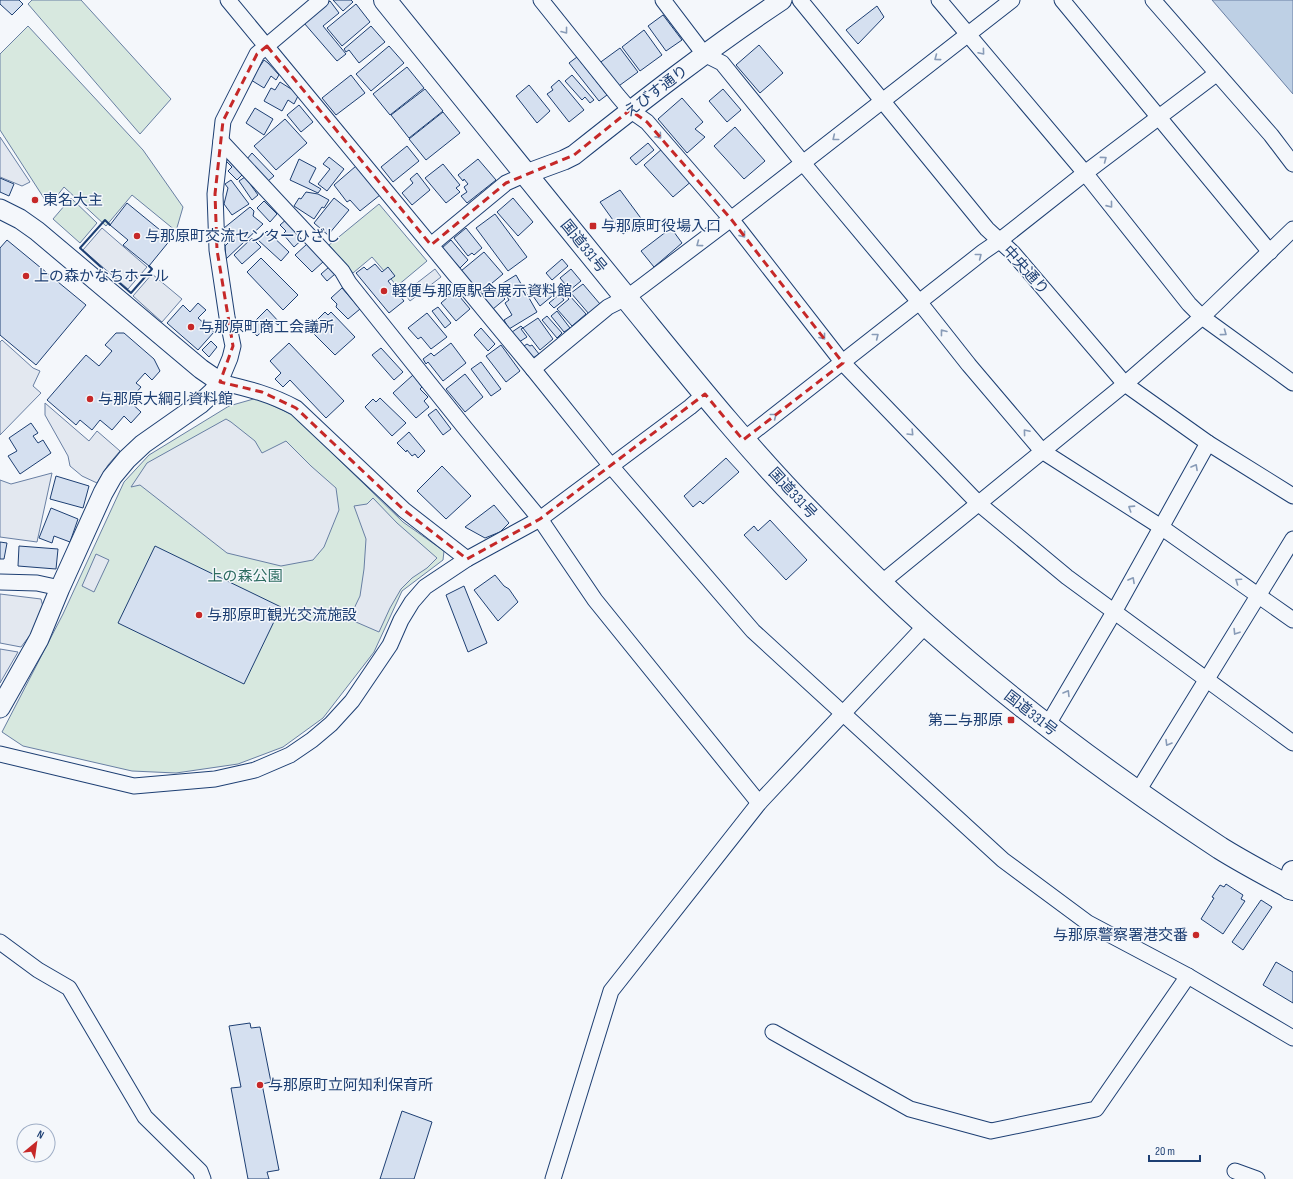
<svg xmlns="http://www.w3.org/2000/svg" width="1293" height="1179" font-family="'Sofia Sans Condensed','Noto Sans JP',sans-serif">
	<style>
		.green { fill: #d7e8df; stroke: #687fa3 }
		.parking { fill: #e3e8f0; stroke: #687fa3 }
		.water { fill: #bed0e5; stroke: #687fa3 }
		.building { fill: #d5e0f0; stroke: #1d3f73 }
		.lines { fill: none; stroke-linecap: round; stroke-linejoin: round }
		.minor-casing { stroke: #1d3f73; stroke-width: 17 }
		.tertiary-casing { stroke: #1d3f73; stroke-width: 21 }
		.primary-casing { stroke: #1d3f73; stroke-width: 24 }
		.trunk-casing { stroke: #1d3f73; stroke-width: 24 }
		.minor { stroke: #f4f7fb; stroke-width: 15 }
		.tertiary { stroke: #f4f7fb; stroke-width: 19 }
		.primary { stroke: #f4f7fb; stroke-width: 22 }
		.trunk { stroke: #f4f7fb; stroke-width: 22 }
		.wall { stroke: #1d3f73; stroke-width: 2 }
		.oneway { stroke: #889bb7 }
		.marked { fill: none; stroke: #c62828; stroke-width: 3; stroke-dasharray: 8 5; stroke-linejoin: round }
		.poi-dot { fill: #c62828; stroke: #f4f7fb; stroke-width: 1.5 }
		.labels { text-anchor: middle; stroke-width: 3; stroke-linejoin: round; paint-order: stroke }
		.street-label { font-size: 15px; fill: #1d3f73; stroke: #f4f7fb }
		.poi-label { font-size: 15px; fill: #1d3f73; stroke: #f4f7fb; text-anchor: start }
		.park-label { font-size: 15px; fill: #2c6c60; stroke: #f4f7fb }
	</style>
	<rect width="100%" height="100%" fill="#f4f7fb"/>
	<g class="green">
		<polygon points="32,0 81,0 171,99 140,134 28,4"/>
		<polygon points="28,26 143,150 183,207 176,231 132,195 106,226 64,187 49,206 0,130 0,54"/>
		<polygon points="71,198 97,223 80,243 53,219"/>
		<polygon points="379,204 427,261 397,286 372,257 353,273 329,245"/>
		<polygon points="257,398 293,415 403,522 444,551 443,560 402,591 374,652 323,718 283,747 238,764 176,773 132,771 23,746 2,732 63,614 124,482 149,455 229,406"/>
	</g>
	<g class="parking">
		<polygon points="0,137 30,182 22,186 0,177"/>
		<polygon points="102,228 147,267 128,289 83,250"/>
		<polygon points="435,269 441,277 410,301 404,293"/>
		<polygon points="152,274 182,299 162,322 133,296"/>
		<polygon points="2,340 33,368 40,371 33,386 41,393 0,435 0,342"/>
		<polygon points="45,403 89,441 97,431 120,451 108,465 97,483 82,476 70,466 68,456 45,415"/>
		<polygon points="226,419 231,422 255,441 262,453 286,441 311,466 336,488 339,510 324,547 313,560 281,566 227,553 140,485 131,487 147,463"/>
		<polygon points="52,473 37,542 0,537 0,480 11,484"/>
		<polygon points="373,498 397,523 437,558 427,568 412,578 401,589 390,608 379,632 349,619 360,596 364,569 366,539 354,506 367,504"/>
		<polygon points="96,554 109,560 94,592 82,586"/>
		<polygon points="0,594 41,599 43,607 37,626 21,647 0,643"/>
		<polygon points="0,649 18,652 0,683"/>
	</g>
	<polygon class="water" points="1212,0 1293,0 1293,94"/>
	<g class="building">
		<polygon points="0,0 19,0 23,4 12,15 0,4"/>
		<polygon points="333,0 351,0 353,2 343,11"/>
		<polygon points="330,1 339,13 323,26 346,54 337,61 304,23"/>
		<polygon points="356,4 370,22 342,46 327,28"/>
		<polygon points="877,6 884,17 858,44 846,30"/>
		<polygon points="663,15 682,40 666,51 648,26"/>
		<polygon points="371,26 385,42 359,63 349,50 346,52 344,49"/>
		<polygon points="644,30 662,55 640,71 622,47"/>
		<polygon points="759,45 783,73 760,93 736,65"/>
		<polygon points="389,46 404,63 371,91 356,74"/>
		<polygon points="620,48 638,72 616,88 598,64"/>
		<polygon points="577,57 607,95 599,101 569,63"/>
		<polygon points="264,60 268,63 279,75 276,80 271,76 264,88 251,80"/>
		<polygon points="407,67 424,88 390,115 373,94"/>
		<polygon points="351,75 365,93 336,115 322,98"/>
		<polygon points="572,75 594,100 590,103 585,97 582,100 565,81"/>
		<polygon points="559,80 584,110 569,122 547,94 553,90 551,87"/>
		<polygon points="280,82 299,94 294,104 288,100 282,111 264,101 271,88 275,90"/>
		<polygon points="529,85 550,111 537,123 516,96"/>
		<polygon points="425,89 443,111 409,138 391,115"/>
		<polygon points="723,89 741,110 727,122 709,101"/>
		<polygon points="682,98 703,122 695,129 705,137 687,153 658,119"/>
		<polygon points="299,105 313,122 301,132 287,115"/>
		<polygon points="255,108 273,119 264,135 246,123"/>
		<polygon points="443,112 460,133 426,160 409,139"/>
		<polygon points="285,119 307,143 276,170 254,146"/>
		<polygon points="735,127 765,161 744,179 714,146"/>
		<polygon points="648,143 654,150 636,165 630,158"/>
		<polygon points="407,146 419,161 393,182 381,167"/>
		<polygon points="663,148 693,180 673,197 644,165"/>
		<polygon points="252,153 274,176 268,181 247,159"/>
		<polygon points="329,157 344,169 327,191 318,184 330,169 323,164"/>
		<polygon points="230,158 244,173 237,180 228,171 232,167 226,161"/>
		<polygon points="299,159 316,168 309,182 321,189 318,193 290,180"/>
		<polygon points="478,159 496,180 467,203 461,196 467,192 464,187 468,184 464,179 463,181 458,175"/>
		<polygon points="443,164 460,185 456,188 460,192 446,203 425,178"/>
		<polygon points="356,166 380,195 360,211 350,200 347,202 334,185"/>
		<polygon points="417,173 430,190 412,205 402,193 413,183 410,179"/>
		<polygon points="245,177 258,195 252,200 239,181"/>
		<polygon points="0,178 14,184 9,196 0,192"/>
		<polygon points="231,180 249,204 232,215 224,204 228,188 225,184"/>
		<polygon points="620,190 643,221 623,234 600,202"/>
		<polygon points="306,192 318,194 329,200 324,208 322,207 314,219 294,206 299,198 301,199"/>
		<polygon points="334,198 349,210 328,235 314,223"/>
		<polygon points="513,198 533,222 518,236 497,212"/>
		<polygon points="264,201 277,214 270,222 257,208"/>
		<polygon points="127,203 171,239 149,266 123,245 128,240 110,225"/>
		<polygon points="250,207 254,211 253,216 263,224 226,259 225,246 231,240 230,238 226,239 224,237 224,228"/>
		<polygon points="495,214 527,257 508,271 476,228"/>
		<polygon points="288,218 305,237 294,247 283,234 286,231 280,225"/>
		<polygon points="466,228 482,248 474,255 472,253 468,256 454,238"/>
		<polygon points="671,228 682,243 654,267 641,251"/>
		<polygon points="267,231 289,252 281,261 258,240"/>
		<polygon points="252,238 261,247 242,264 234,255"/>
		<polygon points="7,240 86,305 36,365 0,335 0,248"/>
		<polygon points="451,240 468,260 460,268 442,248"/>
		<polygon points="307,244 324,261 312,272 295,255"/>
		<polygon points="484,252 503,274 480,293 461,271"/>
		<polygon points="261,258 298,295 283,310 247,272"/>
		<polygon points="562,259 568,266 552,280 546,273"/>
		<polygon points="375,264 382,272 388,267 395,276 388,281 404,301 389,313 356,273 364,267 367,270"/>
		<polygon points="329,267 335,274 327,281 321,274"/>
		<polygon points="571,269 581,281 570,290 560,278"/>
		<polygon points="516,275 537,312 509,329 504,320 512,315 505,303 509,300 500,285"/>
		<polygon points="549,283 557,292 540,306 533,296"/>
		<polygon points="583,284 600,304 589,314 571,293"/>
		<polygon points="492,286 499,295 500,294 505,299 493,309 481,295"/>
		<polygon points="342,288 360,309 348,319 336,307 337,304 331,298"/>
		<polygon points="455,291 470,309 456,321 441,303"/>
		<polygon points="560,294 564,300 554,308 549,303"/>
		<polygon points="569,295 586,314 572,326 557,309 569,299 567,297"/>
		<polygon points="198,303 206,310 198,318 214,332 198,350 167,323 183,305 190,312"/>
		<polygon points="438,307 451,323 445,328 432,311"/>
		<polygon points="267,309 280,323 278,325 273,321 257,336 249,327"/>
		<polygon points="557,311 570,328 564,332 551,316"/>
		<polygon points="325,312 328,315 331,312 355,337 335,355 312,332 317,327 314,323"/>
		<polygon points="427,313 447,337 431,349 421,337 418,339 408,328"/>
		<polygon points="547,316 562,333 557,338 542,320"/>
		<polygon points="538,318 553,339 540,350 523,328"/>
		<polygon points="521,326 523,328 521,329 527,337 519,342 512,332"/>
		<polygon points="481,328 495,344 488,351 474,335"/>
		<polygon points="116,333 124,333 154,359 160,371 152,380 145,373 136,383 141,387 129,401 141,412 131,423 124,416 112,430 100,420 92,430 80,420 76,425 47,400 86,355 99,366 112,351 105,345"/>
		<polygon points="211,341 217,347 209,357 202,350"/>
		<polygon points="289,343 344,401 326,418 290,380 283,387 275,379 281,373 270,361"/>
		<polygon points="451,343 466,363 443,381 428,362 426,364 423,359 431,353 434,356"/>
		<polygon points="527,344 530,346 532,345 539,354 533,358 524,346"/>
		<polygon points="501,345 520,371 506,382 486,356"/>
		<polygon points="381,348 403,372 394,380 372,355"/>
		<polygon points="481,362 501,389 491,396 471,369"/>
		<polygon points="465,374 483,397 465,412 446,389"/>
		<polygon points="413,375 422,387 420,389 428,397 424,401 429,407 416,418 393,393"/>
		<polygon points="380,398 406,423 392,436 365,407 373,399 376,402"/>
		<polygon points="436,409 451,429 443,435 428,415"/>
		<polygon points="31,423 38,433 33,436 38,443 43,440 51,453 20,474 8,456 17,451 9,438"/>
		<polygon points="409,432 425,451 418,458 415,454 412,456 407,450 406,452 397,443"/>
		<polygon points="726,458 739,472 703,504 700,501 693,507 684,496"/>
		<polygon points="442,466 471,496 446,519 417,491"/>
		<polygon points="56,476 89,486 83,508 50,499"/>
		<polygon points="494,505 509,523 500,532 485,538 465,527"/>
		<polygon points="51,508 78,519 70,542 54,536 52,543 39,538"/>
		<polygon points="770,520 807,560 786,580 744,535 754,526 758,531"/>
		<polygon points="0,542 7,543 4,559 0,559"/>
		<polygon points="19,546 58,549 56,569 18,566"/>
		<polygon points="155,546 281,607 244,684 118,623"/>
		<polygon points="495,575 504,586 509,589 518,602 498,621 474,590"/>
		<polygon points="464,586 487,643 468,652 446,595"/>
		<polygon points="1226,884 1243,895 1241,899 1245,901 1223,934 1201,919 1214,898 1212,897 1220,885 1224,887"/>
		<polygon points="1261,900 1272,907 1243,950 1232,942"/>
		<polygon points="1276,962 1293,972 1293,1003 1263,985"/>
		<polygon points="250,1023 251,1028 260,1027 271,1082 262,1084 279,1170 267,1172 269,1179 248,1179 231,1088 241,1087 229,1026"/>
		<polygon points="402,1111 432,1122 414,1179 380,1179"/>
	</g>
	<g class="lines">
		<g class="minor-casing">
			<g id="minor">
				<polyline points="228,0 533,369 611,466 753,631 1003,860 1088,923 1188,976 1293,1038"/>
				<path d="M 321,0 L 257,54 L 223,121 L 215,194 L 217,250 L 227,317 L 233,346 L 230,358 L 220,382 C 249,389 270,394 296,408 L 404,510 L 467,559"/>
				<polyline points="541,0 618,96 630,110 647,122 731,219 843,363 978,503 1067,577 1293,743"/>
				<polyline points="663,0 704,54 722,63 803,163 920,303 969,365 1042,451 1161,527 1293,620"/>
				<polyline points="800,0 987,229 1013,253 1125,384 1208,443 1293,496"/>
				<polyline points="939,0 1085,173 1189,304 1202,317 1293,383"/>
				<polyline points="1062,0 1270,252"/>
				<polyline points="1153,0 1271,135 1293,164"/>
				<polyline points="221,141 342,271 349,283 465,428 540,519 595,600 759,803"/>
				<polyline points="431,245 506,183 526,174"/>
				<polyline points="533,369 608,307 626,298 641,287 731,219 1012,0"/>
				<polyline points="743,440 983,252 999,241 1085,173 1216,74"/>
				<polyline points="0,582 37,583 60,588"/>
				<polyline points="881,583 1125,384 1202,317 1293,229"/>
				<polyline points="1047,726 1114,612 1208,443"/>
				<polyline points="0,754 134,786 215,779 255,770 290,755 312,740 331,724 352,701 390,645 401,620 412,602 425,587 467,559 540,519 690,407 705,394"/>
				<polyline points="1138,791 1293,539"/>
				<polyline points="0,942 38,970 69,988 145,1117 200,1171 203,1179"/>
				<polyline points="773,1032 910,1109 991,1131 1096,1109 1188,976"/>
				<polyline points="1235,1171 1257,1179"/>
				<polyline points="553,1179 611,991 759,803 926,625"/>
			</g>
		</g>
		<g class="tertiary-casing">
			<g id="tertiary">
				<path d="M 526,174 L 564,160 L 574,155 C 642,101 710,48 782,0"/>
				<polyline points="0,209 20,219 37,231 201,369 220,382 213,392 200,404 143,444 127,459 112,477 103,493 60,588 39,639 0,708"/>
			</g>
		</g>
		<g class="primary-casing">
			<polyline id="primary" points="1290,888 1293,872"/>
		</g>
		<g class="trunk-casing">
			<path id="trunk" d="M 385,0 C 469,104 552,207 636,310 C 693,380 749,450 813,515 C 850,553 888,592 928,627 C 1019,708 1118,781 1220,848 C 1244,863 1269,876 1293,889"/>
		</g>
		<use href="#minor" class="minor"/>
		<use href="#tertiary" class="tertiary"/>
		<use href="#primary" class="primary"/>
		<use href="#trunk" class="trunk"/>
		<g class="wall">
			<polyline points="102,268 80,248 105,220 110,225"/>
			<polyline points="116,280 131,293 152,269 149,266"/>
		</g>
	</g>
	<defs><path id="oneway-chevron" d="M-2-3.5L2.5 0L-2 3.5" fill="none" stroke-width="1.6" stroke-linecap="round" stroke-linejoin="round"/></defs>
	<g class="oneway">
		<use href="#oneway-chevron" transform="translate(565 31) rotate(52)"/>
		<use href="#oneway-chevron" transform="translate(982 52) rotate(50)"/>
		<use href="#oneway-chevron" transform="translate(937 58) rotate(143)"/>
		<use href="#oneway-chevron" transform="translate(659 136) rotate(49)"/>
		<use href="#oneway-chevron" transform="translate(835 138) rotate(141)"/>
		<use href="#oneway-chevron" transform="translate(1104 159) rotate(-37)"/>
		<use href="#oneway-chevron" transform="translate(1110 205) rotate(51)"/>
		<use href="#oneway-chevron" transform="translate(743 235) rotate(52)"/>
		<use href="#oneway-chevron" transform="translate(699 244) rotate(143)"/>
		<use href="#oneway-chevron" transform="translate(979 256) rotate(-38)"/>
		<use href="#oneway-chevron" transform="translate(943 332) rotate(-128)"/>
		<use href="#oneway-chevron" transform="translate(1224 333) rotate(36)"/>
		<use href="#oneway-chevron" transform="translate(876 336) rotate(-38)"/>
		<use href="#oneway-chevron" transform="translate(823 337) rotate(52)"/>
		<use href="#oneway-chevron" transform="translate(774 416) rotate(-38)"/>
		<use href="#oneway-chevron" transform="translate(1026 432) rotate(-130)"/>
		<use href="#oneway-chevron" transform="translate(911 433) rotate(46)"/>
		<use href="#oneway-chevron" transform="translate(1195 467) rotate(-61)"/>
		<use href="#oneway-chevron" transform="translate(1131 508) rotate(-147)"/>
		<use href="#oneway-chevron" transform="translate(1132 580) rotate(-61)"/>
		<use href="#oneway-chevron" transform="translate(1238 581) rotate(-145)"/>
		<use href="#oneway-chevron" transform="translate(1236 632) rotate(122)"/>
		<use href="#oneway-chevron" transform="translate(1067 693) rotate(-59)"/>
		<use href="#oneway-chevron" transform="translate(1168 743) rotate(121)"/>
	</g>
	<path class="marked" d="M 267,46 L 431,245 L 506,183 L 574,155 L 630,110 L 647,122 L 731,219 L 843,363 L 743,440 L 705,394 L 540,519 L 467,559 L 404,510 L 296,408 L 262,392 L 220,382 L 233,346 L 217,250 L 215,194 L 223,121 L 257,54 Z"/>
	<g class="poi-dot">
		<circle cx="35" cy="200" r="4"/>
		<rect x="589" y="222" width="8" height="8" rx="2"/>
		<circle cx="137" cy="236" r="4"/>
		<circle cx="26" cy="276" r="4"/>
		<circle cx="384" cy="291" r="4"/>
		<circle cx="191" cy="327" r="4"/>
		<circle cx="90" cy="399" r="4"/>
		<circle cx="199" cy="615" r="4"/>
		<rect x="1007" y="716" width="8" height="8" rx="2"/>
		<circle cx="1196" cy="935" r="4"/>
		<circle cx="260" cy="1085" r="4"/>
	</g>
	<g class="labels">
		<g class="street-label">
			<text transform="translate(656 91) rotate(-37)" y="5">えびす通り</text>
			<text transform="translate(584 246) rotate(51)" y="5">国道331号</text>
			<text transform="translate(1026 270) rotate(48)" y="5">中央通り</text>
			<text transform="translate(793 493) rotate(47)" y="5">国道331号</text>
			<text transform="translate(1031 713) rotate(38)" y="5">国道331号</text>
		</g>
		<g class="poi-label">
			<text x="43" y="205">東名大主</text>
			<text x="601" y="231">与那原町役場入口</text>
			<text x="145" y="241">与那原町交流センターひざし</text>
			<text x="34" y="281">上の森かなちホール</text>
			<text x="392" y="296">軽便与那原駅舎展示資料館</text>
			<text x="199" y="332">与那原町商工会議所</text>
			<text x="98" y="404">与那原大綱引資料館</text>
			<text x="207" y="620">与那原町観光交流施設</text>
			<text x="1003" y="725" text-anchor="end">第二与那原</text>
			<text x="1188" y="940" text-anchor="end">与那原警察署港交番</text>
			<text x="268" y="1090">与那原町立阿知利保育所</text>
		</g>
		<g class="park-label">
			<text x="245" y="581">上の森公園</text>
		</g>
	</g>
	<g transform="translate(36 1143) rotate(29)"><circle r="19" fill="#f4f7fb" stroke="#9eadc5"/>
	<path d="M0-3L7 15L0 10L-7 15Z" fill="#c62828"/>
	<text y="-6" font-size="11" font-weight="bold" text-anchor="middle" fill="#1d3f73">N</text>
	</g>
	<path d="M1149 1155v6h51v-6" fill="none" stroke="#1d3f73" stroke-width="2"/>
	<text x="1155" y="1155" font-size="12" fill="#1d3f73" stroke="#f4f7fb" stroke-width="3" paint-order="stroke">20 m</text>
</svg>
